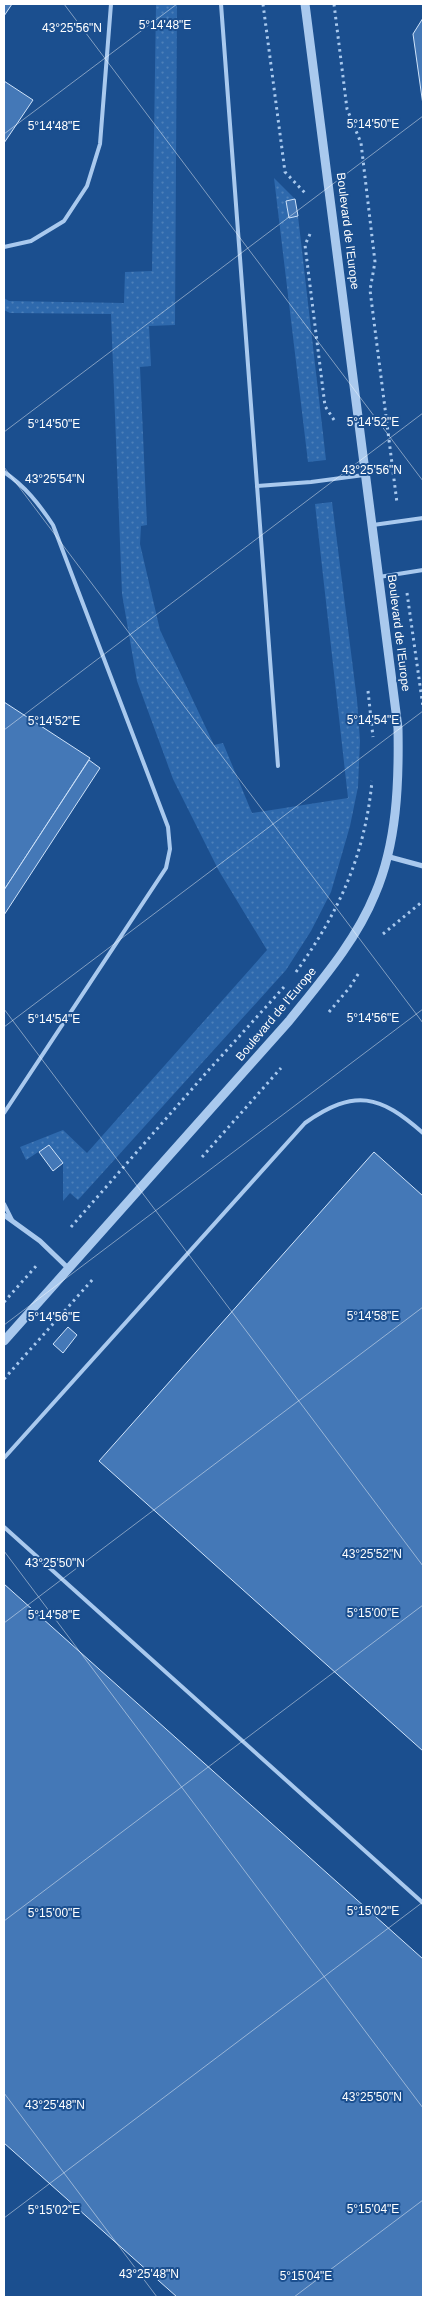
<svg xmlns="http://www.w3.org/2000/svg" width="427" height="2301" font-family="Arial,sans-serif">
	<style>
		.grass { fill: url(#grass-dots) }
		.building { fill: #4478b7; stroke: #cfe3fa }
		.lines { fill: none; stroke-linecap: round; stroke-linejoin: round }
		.path { stroke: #a9c9ee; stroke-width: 3; stroke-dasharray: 2.5 4; stroke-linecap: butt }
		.service { stroke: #a9c9ee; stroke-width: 4 }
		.minor { stroke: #a9c9ee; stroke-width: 5 }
		.tertiary { stroke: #a9c9ee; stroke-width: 9 }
		.ticks { fill: none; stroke: #fff; stroke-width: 1; stroke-opacity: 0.45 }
		.labels { text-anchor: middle; stroke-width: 4; stroke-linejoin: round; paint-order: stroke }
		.street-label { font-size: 12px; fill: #fff; stroke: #1b4f8f }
		.ticks-label { font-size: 12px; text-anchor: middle; fill: #fff; stroke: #1b4f8f; stroke-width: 4; stroke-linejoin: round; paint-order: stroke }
	</style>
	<defs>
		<pattern id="grass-dots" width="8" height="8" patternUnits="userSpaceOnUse" patternTransform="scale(1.25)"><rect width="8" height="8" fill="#2e69ad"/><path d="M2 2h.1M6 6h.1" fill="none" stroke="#4d80b9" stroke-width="1.8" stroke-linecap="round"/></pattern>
	</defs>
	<rect width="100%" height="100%" fill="#1b4f8f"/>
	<g class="grass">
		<polygon points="156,4 177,4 175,325 149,326 151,366 140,367 147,525 141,526 140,544 160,630 214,745 223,743 252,813 348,798 315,504 332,502 357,700 360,741 358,787 350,826 331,892 311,931 286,970 78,1200 70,1193 63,1201 63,1163 49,1145 26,1160 20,1147 63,1130 87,1153 267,950 219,871 173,779 137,681 122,594 111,314 10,313 4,310 4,298 9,301 124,303 125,272 152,271"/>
		<polygon points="274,178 295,199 286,201 289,217 298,216 326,460 308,462"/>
	</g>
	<g class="building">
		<polygon points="4,4 12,4 4,16"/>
		<polygon points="423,18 423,105 413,34"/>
		<polygon points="4,81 33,100 4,143"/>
		<polygon points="295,199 298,216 289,218 286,201"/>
		<polygon points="4,702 90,758 4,890"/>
		<polygon points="89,760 100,768 4,915 4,890"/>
		<polygon points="49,1145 63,1163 53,1171 39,1152"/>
		<polygon points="374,1152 423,1196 423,1751 99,1461"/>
		<polygon points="68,1327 77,1335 63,1353 53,1344"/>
		<polygon points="4,1584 423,1959 423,2297 177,2297 4,2143"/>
	</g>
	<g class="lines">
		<g class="path">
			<polyline points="263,4 285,172 305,193"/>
			<polyline points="334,4 347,109 361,143 375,262 370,290 397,503"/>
			<polyline points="310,234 305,245 325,406 334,420"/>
			<polyline points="407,593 423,707"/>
			<polyline points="368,691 373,737"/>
			<polyline points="383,934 423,901"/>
			<path d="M 296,972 C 339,912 365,855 372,781"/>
			<polyline points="329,1012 350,987 360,971"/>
			<polyline points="202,1157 281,1068"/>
			<polyline points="71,1227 206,1073 284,987"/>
			<polyline points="4,1302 37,1265"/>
			<polyline points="4,1379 93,1279"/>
		</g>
		<g class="service">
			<polyline points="221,4 278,766"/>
			<polyline points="4,247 31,241 64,221 87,186 100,144 111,4"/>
			<path d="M 4,472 C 25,486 39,504 53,525 L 168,827 L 170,849 L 166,868 L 4,1113"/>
			<polyline points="257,486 311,482 364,475"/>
			<polyline points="373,525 423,518"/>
			<polyline points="379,577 423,570"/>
			<polyline points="4,1204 12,1220"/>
			<path d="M 4,1458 L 305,1123 C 355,1088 380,1095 423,1133"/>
			<polyline points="4,1527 423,1903"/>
		</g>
		<g class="minor">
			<polyline points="386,856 423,866"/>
			<polyline points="4,1215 40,1241 68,1268"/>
		</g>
		<path class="tertiary" d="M 4,1341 L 289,1021 C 321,981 356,941 375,894 C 397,843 399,783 398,728 L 305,4"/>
	</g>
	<path class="ticks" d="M 64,4 L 423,481M 4,134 L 177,4M 4,432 L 423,116M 4,467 L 423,1023M 4,730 L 423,413M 4,1009 L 423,1566M 4,1027 L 423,711M 4,1325 L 423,1009M 4,1551 L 423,2108M 4,1623 L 423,1307M 4,1921 L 423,1605M 4,2093 L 157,2297M 4,2218 L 423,1902M 294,2297 L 423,2200"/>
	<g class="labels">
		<g class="street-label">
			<text transform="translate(348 231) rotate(83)" y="4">Boulevard de l'Europe</text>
			<text transform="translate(399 633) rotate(83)" y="4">Boulevard de l'Europe</text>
			<text transform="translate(276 1014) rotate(-50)" y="4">Boulevard de l'Europe</text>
		</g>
	</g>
	<g class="ticks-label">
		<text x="165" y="29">5°14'48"E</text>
		<text x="72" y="32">43°25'56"N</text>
		<text x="373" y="128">5°14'50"E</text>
		<text x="54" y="130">5°14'48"E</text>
		<text x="373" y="426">5°14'52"E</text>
		<text x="54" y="428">5°14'50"E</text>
		<text x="372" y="474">43°25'56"N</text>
		<text x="55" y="483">43°25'54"N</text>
		<text x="373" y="724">5°14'54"E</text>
		<text x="54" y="725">5°14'52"E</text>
		<text x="373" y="1022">5°14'56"E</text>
		<text x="54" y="1023">5°14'54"E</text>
		<text x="373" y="1320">5°14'58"E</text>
		<text x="54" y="1321">5°14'56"E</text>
		<text x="372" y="1558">43°25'52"N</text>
		<text x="55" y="1567">43°25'50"N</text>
		<text x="373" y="1617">5°15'00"E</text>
		<text x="54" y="1619">5°14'58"E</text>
		<text x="373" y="1915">5°15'02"E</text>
		<text x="54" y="1917">5°15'00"E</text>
		<text x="372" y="2101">43°25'50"N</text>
		<text x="55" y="2109">43°25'48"N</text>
		<text x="373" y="2213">5°15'04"E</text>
		<text x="54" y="2214">5°15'02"E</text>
		<text x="149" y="2278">43°25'48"N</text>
		<text x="306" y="2280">5°15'04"E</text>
	</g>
	<rect width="427" height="2301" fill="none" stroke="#ffffff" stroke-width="10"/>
</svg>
